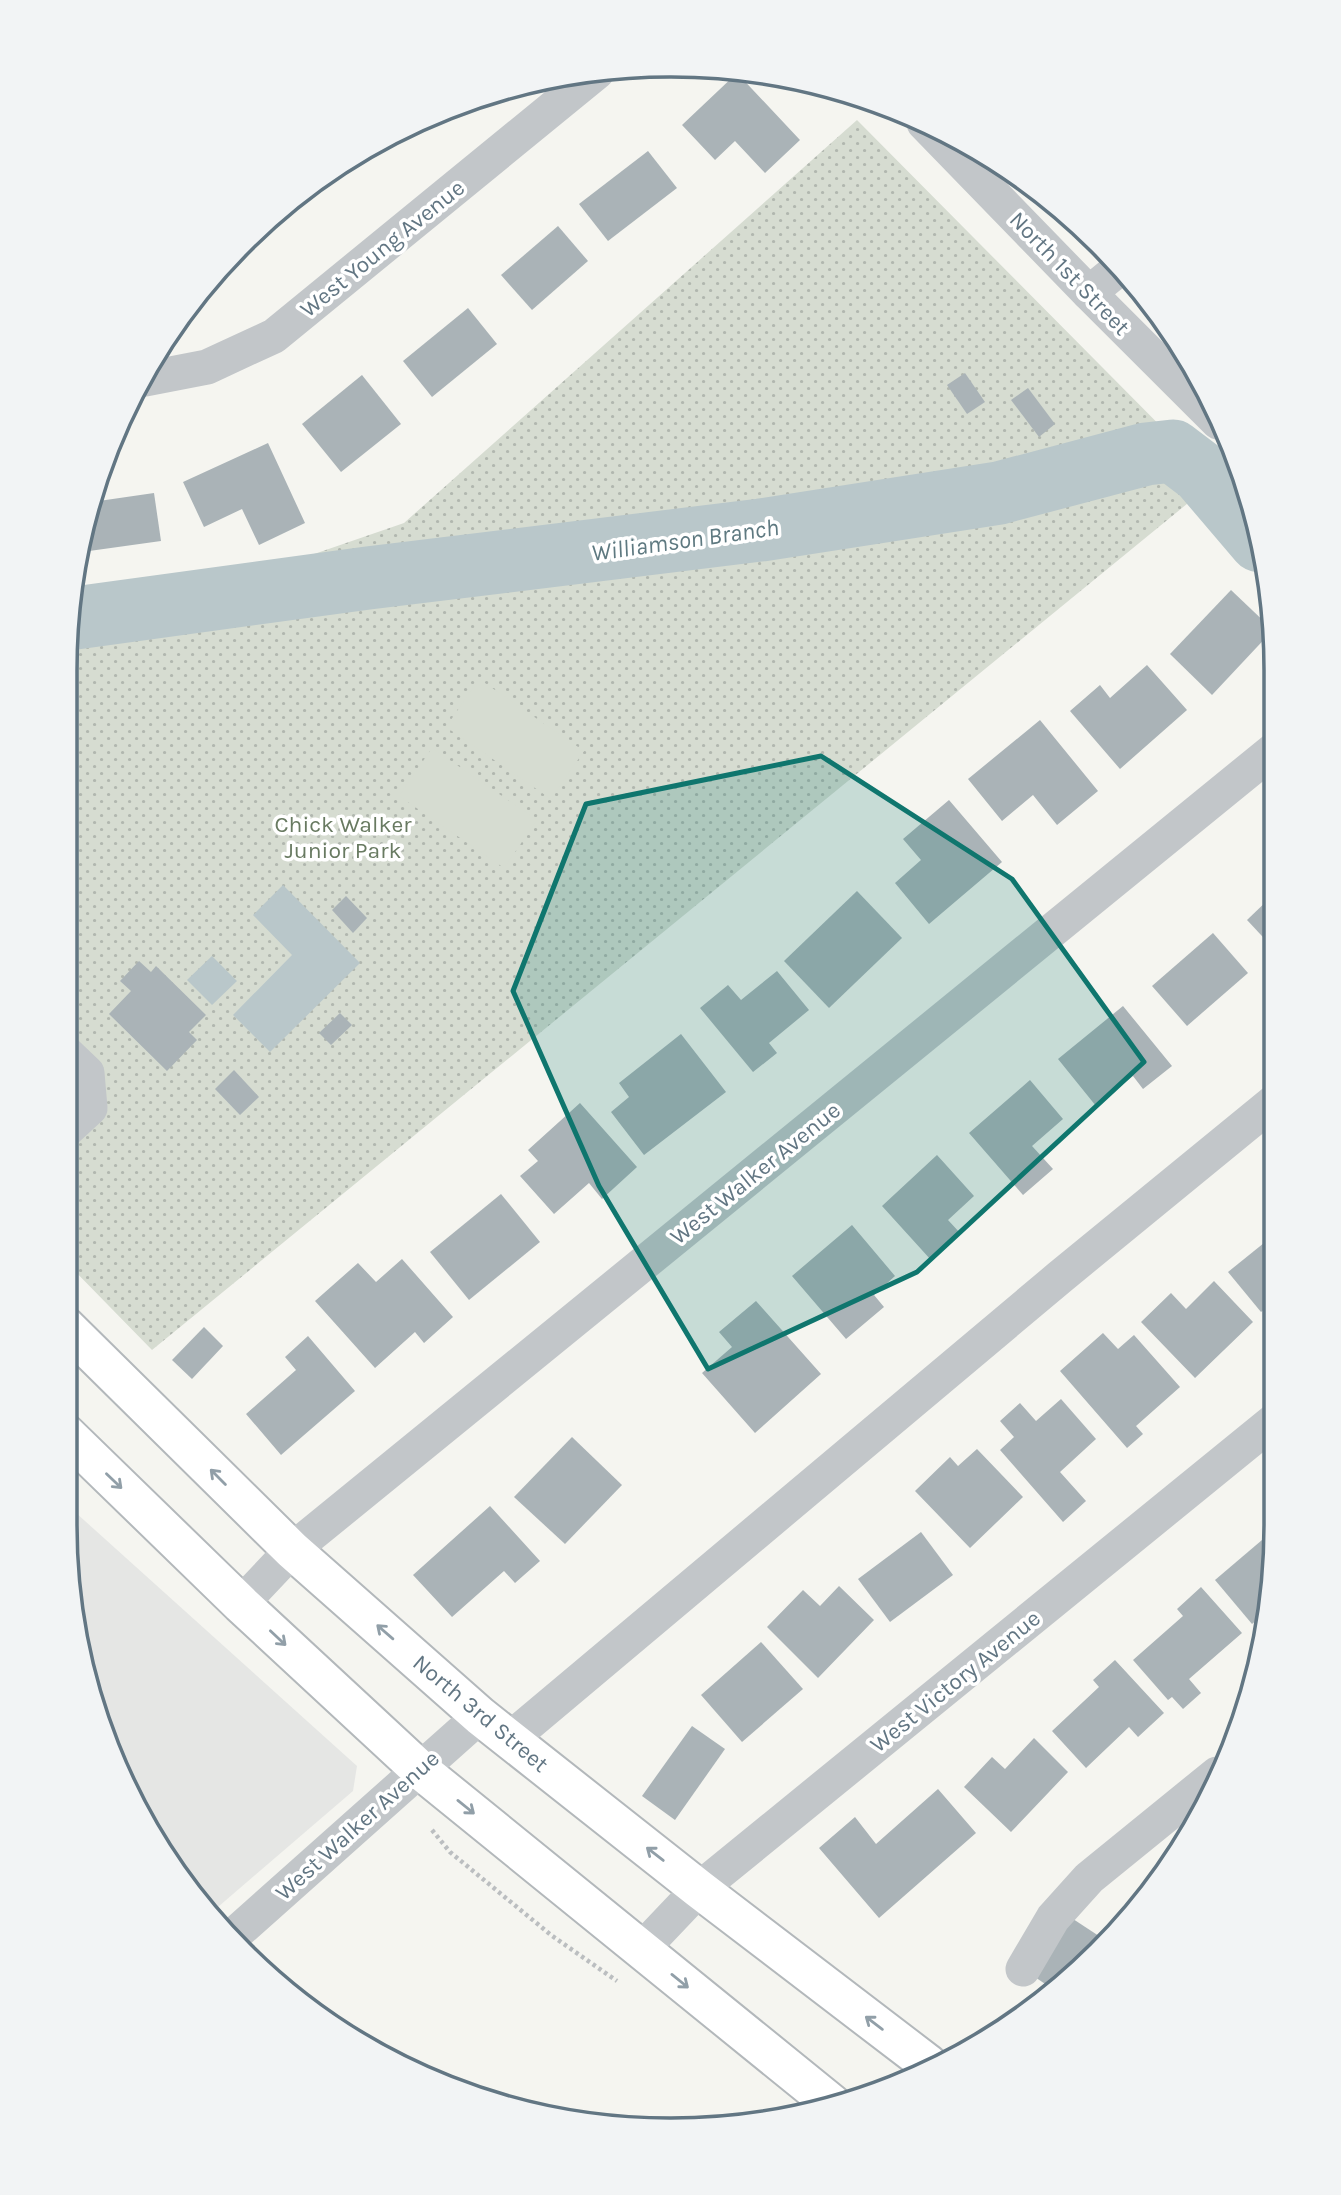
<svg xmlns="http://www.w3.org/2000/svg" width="1341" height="2195" font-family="Karla,sans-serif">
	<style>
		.built { fill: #e5e6e4 }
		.green { fill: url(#green-dots) }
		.pitch { fill: #d6dcd1 }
		.water { fill: #b9c7ca }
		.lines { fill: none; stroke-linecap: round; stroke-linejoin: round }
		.river { stroke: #b9c7ca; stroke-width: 63 }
		.building { fill: #aab3b7 }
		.major-casing { stroke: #b3b8bb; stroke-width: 42 }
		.path { stroke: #bbbec0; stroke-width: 4.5; stroke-dasharray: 3.5 3.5; stroke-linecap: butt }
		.minor { stroke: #c2c6c9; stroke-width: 35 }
		.major { stroke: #fff; stroke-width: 38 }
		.oneway { stroke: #919fa8 }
		.marked { fill: #0f766e; fill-opacity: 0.2; stroke: #0f766e; stroke-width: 5; stroke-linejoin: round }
		.labels { text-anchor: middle; stroke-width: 7; stroke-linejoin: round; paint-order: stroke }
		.street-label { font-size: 23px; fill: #627683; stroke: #fff }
		.park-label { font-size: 23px; fill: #687a61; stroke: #fff }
		.water-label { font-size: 24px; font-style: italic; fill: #5e7980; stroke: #fff }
		.rim { fill: none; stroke: #627683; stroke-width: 3.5 }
	</style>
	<defs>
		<pattern id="green-dots" width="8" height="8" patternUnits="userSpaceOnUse" patternTransform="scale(1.75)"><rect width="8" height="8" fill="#d6dcd1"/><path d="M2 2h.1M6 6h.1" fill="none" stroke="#b1b7af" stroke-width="1.8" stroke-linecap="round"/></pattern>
	</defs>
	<rect width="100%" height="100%" fill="#f5f5f0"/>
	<polygon class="built" points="65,1503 357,1766 353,1791 211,1913 190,1893 97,1719 65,1525"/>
	<polygon class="green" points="857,120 1215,481 152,1350 65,1261 66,630 69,614 126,619 404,523"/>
	<g class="pitch">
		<polygon points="479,679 584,751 551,799 446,727"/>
		<polygon points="432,748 537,820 504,868 399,796"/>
	</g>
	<g class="water">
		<polygon points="283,885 360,963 270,1052 233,1015 292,955 253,915"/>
		<polygon points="212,956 237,981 212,1005 187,980"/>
	</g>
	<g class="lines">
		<polyline class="river" points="68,619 368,578 761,530 999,493 1146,454 1173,451 1202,473 1260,541"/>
	</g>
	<g class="building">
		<polygon points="737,73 800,140 765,173 735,141 715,160 682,125"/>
		<polygon points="648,151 677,188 608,241 579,204"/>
		<polygon points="342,162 344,165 281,217 278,213"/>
		<polygon points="558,226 588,261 532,310 501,275"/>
		<polygon points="468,308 497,344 432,397 403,361"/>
		<polygon points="965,373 985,402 967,414 947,385"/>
		<polygon points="362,375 401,424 341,472 302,424"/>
		<polygon points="1028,388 1055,424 1039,437 1011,400"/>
		<polygon points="268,443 305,523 259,545 242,509 204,527 183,482"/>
		<polygon points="154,493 161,541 82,552 92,502"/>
		<polygon points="1231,590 1273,630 1212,695 1170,654"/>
		<polygon points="1147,665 1187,710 1120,769 1070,711 1100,685 1110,698"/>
		<polygon points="1040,720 1098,791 1057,825 1033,795 1002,821 968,779"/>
		<polygon points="949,800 1002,862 929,924 895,883 921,860 903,839"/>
		<polygon points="857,891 902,938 829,1008 784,961"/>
		<polygon points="1275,893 1275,950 1247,920"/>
		<polygon points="346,896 367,918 353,933 332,910"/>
		<polygon points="1213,933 1248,973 1187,1026 1152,986"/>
		<polygon points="139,961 151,972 156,966 206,1015 189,1032 197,1040 167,1071 109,1014 131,991 120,981"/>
		<polygon points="777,971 809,1010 769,1043 777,1053 753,1072 700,1008 728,985 741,1000"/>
		<polygon points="1123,1006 1172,1066 1143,1089 1133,1076 1096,1106 1058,1059"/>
		<polygon points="340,1013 352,1025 331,1045 319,1033"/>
		<polygon points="681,1034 726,1092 644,1155 611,1112 629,1097 619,1083"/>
		<polygon points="234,1070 259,1097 240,1115 215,1089"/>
		<polygon points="1030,1080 1063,1119 1032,1146 1053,1169 1023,1195 969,1133"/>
		<polygon points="580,1103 637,1167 602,1199 589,1183 554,1214 520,1176 538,1161 528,1150"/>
		<polygon points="937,1155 974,1196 948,1220 960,1233 931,1260 882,1206"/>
		<polygon points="501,1194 540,1242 469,1300 430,1252"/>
		<polygon points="852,1225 895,1276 874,1295 884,1307 846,1339 792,1276"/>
		<polygon points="1275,1234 1275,1301 1261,1312 1228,1272"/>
		<polygon points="402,1259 453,1317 424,1343 415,1332 375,1368 315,1301 358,1263 376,1282"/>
		<polygon points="1214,1281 1253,1322 1195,1378 1141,1322 1171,1293 1186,1309"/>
		<polygon points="756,1301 821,1374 755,1433 702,1373 732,1347 719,1332"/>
		<polygon points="204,1327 223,1346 192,1379 172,1360"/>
		<polygon points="1103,1333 1118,1349 1134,1335 1180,1387 1136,1426 1143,1434 1127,1448 1060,1371"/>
		<polygon points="308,1336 355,1391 281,1455 246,1414 296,1370 285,1357"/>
		<polygon points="1061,1399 1096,1439 1060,1472 1086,1501 1063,1522 1000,1450 1014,1437 1000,1421 1020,1403 1036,1421"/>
		<polygon points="572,1437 622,1485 565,1544 514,1497"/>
		<polygon points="977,1449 1023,1497 970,1548 915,1491 950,1457 958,1466"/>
		<polygon points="490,1506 540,1561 515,1583 504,1571 452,1617 413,1575"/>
		<polygon points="1275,1529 1275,1565 1265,1613 1252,1624 1215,1580"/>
		<polygon points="921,1532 953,1575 890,1622 858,1579"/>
		<polygon points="839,1586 874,1620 818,1678 767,1627 803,1590 820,1606"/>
		<polygon points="1201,1587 1242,1633 1189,1679 1201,1693 1183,1709 1172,1697 1168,1700 1133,1660 1183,1616 1177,1609"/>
		<polygon points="761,1642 803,1689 742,1742 701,1695"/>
		<polygon points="1115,1660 1164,1713 1138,1737 1129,1727 1086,1768 1052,1731 1099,1687 1093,1680"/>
		<polygon points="692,1726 725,1749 675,1820 642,1796"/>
		<polygon points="1034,1738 1068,1772 1011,1832 964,1787 992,1757 1005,1769"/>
		<polygon points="938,1789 976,1833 879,1918 819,1848 855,1817 876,1844"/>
		<polygon points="1070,1917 1102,1938 1054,1990 1032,1975"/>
	</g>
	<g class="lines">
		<g class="major-casing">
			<g id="major">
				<polyline points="65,1326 292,1550 480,1716 699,1889 928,2064"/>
				<polyline points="65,1433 241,1604 419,1769 832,2104"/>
			</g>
		</g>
		<polyline class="path" points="432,1830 450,1852 551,1935 617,1981"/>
		<g class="minor">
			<polyline points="924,123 1089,293 1218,422"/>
			<polyline points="1089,293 1121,267"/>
			<polyline points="145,379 207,367 274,336 597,72"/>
			<polyline points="65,1131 90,1108 87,1073 65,1052"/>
			<polyline points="241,1604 292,1550 1275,749"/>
			<polyline points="510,1739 1060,1277 1275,1101"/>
			<polyline points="234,1935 480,1716"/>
			<polyline points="642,1949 699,1889 1275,1420"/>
			<polyline points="1023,1969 1053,1918 1089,1878 1217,1774"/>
		</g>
		<use href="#major" class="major"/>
	</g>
	<defs><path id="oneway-shaft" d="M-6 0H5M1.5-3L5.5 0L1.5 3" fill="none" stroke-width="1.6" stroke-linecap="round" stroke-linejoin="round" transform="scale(1.75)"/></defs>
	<g class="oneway">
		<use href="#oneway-shaft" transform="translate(218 1477) rotate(-135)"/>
		<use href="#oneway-shaft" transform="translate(114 1481) rotate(44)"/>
		<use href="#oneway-shaft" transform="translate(385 1632) rotate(-139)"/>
		<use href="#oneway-shaft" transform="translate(278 1638) rotate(43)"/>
		<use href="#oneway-shaft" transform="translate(466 1807) rotate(39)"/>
		<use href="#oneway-shaft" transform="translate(655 1854) rotate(-142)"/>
		<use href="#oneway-shaft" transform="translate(680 1981) rotate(39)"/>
		<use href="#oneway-shaft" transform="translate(874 2023) rotate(-143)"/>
	</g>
	<path class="marked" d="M 821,756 L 1012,879 L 1144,1062 L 917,1272 L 708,1369 L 599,1186 L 513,991 L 586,804 Z"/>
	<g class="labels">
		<g class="street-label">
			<text transform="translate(382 248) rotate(-39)" y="8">West Young Avenue</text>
			<text transform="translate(1070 273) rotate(46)" y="8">North 1st Street</text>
			<text transform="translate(755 1173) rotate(-39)" y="8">West Walker Avenue</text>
			<text transform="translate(955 1681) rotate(-39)" y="8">West Victory Avenue</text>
			<text transform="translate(481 1713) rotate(40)" y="8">North 3rd Street</text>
			<text transform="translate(357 1825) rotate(-42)" y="8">West Walker Avenue</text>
		</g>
		<g class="park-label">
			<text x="343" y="832">Chick Walker<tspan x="343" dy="26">Junior Park</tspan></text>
		</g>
		<g class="water-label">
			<text transform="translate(685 540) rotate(-8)" y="8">Williamson Branch</text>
		</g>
	</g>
	<path d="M0 0H1341V2195H0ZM670 77H671A593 593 0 0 1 1264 670V1525A593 593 0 0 1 671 2118H670A593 593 0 0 1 77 1525V670A593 593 0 0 1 670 77Z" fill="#f2f4f5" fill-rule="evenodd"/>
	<path class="rim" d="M670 77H671A593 593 0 0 1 1264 670V1525A593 593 0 0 1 671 2118H670A593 593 0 0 1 77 1525V670A593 593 0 0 1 670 77Z"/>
</svg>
